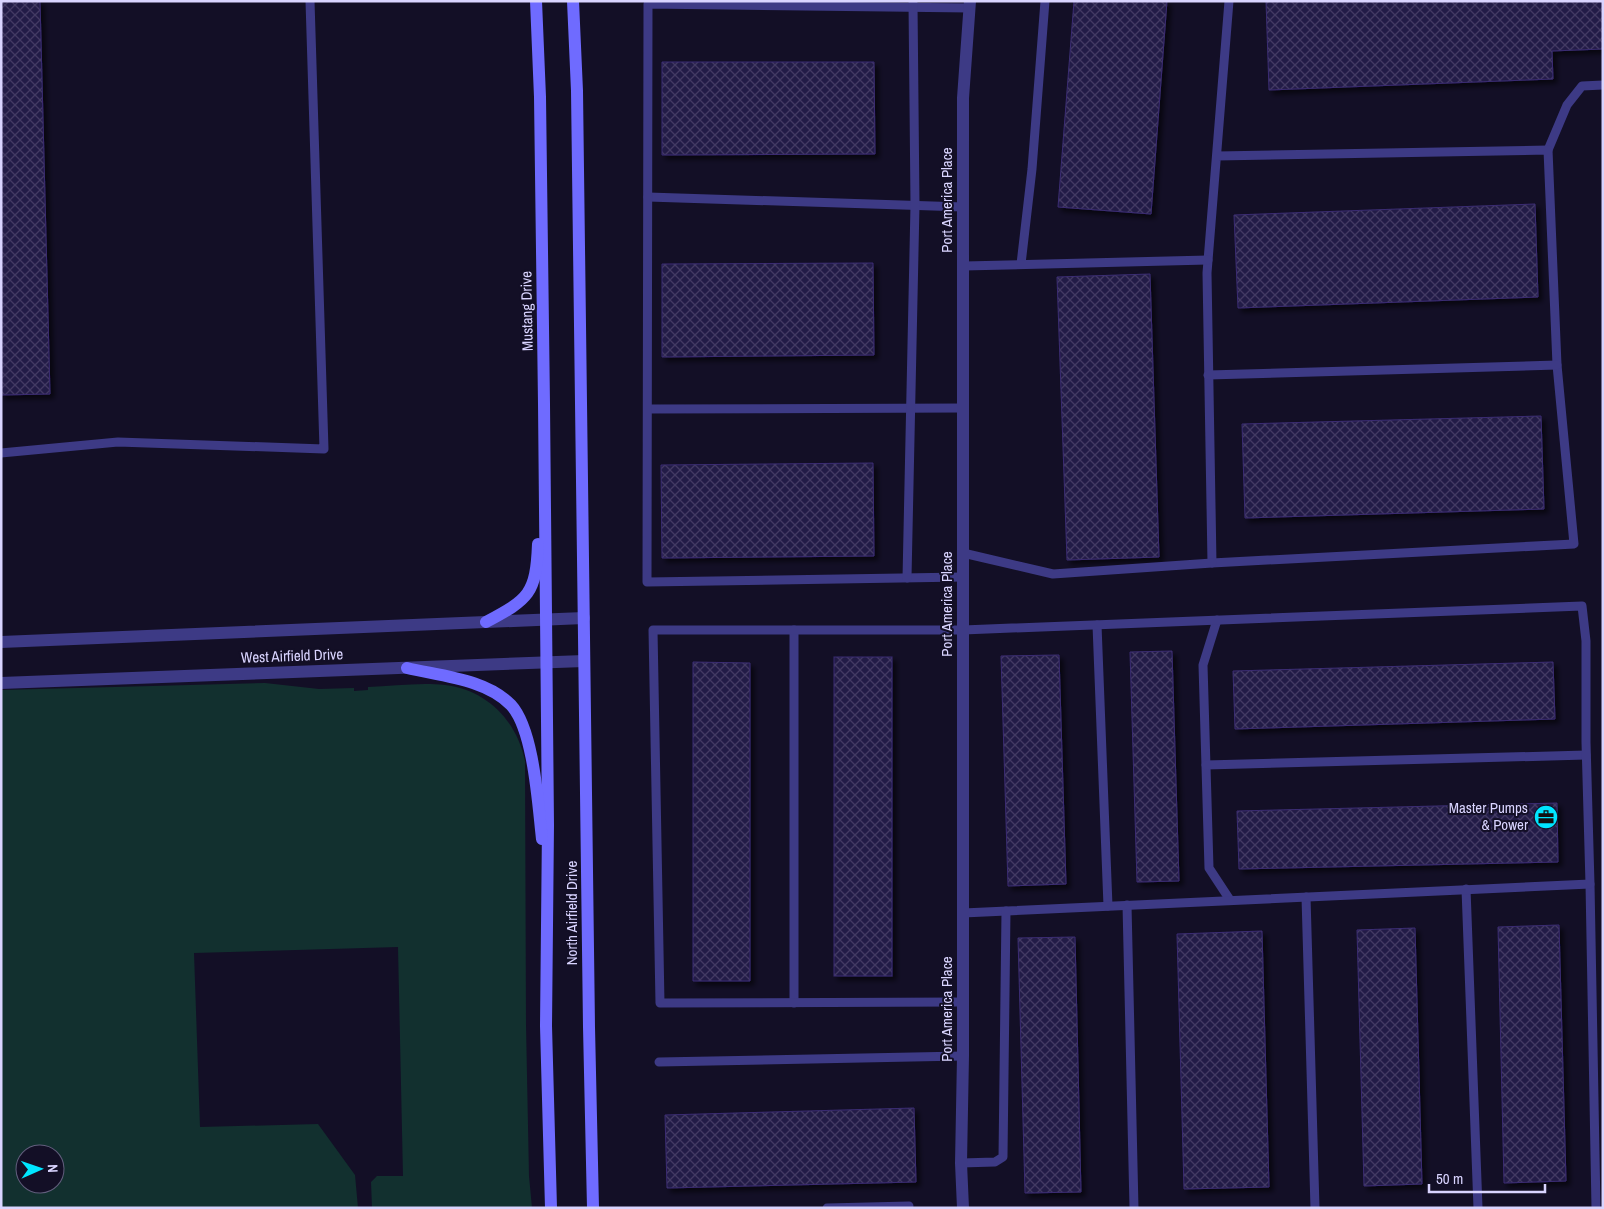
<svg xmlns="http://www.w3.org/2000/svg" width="1604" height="1209" font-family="'Archivo Narrow',sans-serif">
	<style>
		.grass { fill: #12302f; fill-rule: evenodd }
		.building { fill: url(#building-cross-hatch); stroke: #3b2d73; filter: url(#shadow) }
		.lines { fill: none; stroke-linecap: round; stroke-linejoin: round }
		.service { stroke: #3d3a85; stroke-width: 9 }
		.minor { stroke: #3d3a85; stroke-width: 12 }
		.tertiary { stroke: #3d3a85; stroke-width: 12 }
		.secondary { stroke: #6f6bff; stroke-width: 12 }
		.labels { text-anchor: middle; stroke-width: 4; stroke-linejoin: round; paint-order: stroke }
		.street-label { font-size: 15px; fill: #d9d4ff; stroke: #130f26 }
		.poi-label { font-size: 15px; fill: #d9d4ff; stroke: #130f26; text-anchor: end }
	</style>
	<defs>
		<pattern id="building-cross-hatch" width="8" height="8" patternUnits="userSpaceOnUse" patternTransform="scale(1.25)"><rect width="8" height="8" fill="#241b47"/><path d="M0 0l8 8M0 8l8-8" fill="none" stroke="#433b63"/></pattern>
		<filter id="shadow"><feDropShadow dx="4" dy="4" stdDeviation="2.5" flood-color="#0009"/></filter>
	</defs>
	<rect width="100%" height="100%" fill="#130f26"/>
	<path class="grass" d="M 265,683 L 319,689 L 354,688 L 354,691 L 368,690 L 368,687 C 393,686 421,682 445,685 C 487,690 517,721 525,761 L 526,1025 L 529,1176 L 532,1208 L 372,1208 L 371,1182 L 377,1176 L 403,1176 L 398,947 L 194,953 L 200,1127 L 318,1124 L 355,1175 L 358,1208 L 1,1208 L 1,690 ZM 25,1154 L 55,1154 L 55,1184 L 25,1184 Z"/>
	<g class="building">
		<polygon points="1,1 40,1 50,394 1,395"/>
		<polygon points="1074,1 1167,1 1151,214 1058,207"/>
		<polygon points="1266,1 1603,1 1603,49 1552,51 1553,79 1269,90"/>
		<polygon points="662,62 874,62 875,154 662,155"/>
		<polygon points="1535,204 1538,297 1238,308 1234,215"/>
		<polygon points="873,263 874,355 662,357 662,264"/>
		<polygon points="1150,274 1159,557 1067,560 1057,277"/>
		<polygon points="1541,416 1544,509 1245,518 1242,424"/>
		<polygon points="873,463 874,556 662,558 661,465"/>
		<polygon points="1172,651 1179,881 1137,882 1130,652"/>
		<polygon points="1059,655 1066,884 1008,886 1001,656"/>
		<rect x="834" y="657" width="58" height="319"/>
		<polygon points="693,662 750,663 750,981 693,981"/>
		<polygon points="1553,662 1555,719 1235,729 1233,671"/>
		<polygon points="1557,803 1558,862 1239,869 1237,811"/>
		<polygon points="1559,925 1566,1181 1504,1183 1498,927"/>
		<polygon points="1415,928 1422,1184 1364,1186 1357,930"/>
		<polygon points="1262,931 1269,1187 1184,1189 1177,934"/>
		<polygon points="1075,937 1081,1192 1025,1193 1018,938"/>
		<polygon points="914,1108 916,1182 667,1188 665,1115"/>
	</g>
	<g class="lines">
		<g class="service">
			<polyline points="1548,150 1567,105 1582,86 1603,85"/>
			<polyline points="1217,156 1548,150 1557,365 1574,544 1212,563 1207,273 1229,1"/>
			<polyline points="648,197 964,207"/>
			<polyline points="1021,264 1032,169 1045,1"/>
			<polyline points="964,266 1208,260"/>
			<polyline points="1208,375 1557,365"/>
			<polyline points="648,409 964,408"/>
			<polyline points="1,453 118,442 324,449 310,1"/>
			<polyline points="963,553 1053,574 1212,563"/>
			<polyline points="963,577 647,582 648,4 970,8"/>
			<polyline points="907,578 915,205 913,3"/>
			<polyline points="1217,620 1203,665 1209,868 1230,900"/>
			<polyline points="1097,625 1108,906"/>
			<polyline points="794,630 794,1003"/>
			<polyline points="1206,765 1586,755"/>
			<polyline points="1590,884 1596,1208"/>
			<polyline points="1466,889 1478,1208"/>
			<polyline points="1306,897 1315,1208"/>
			<polyline points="1127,905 1134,1208"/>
			<polyline points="963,913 1590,884 1586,742 1586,641 1582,606 963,630 653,630 660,1003 963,1002"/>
			<polyline points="659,1062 963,1056"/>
			<polyline points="961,1163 995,1162 1003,1157 1006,911"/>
			<polyline points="827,1208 909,1206"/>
		</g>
		<polyline class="minor" points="963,1208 961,1163 963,1056 963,98 970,1"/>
		<g class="tertiary">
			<polyline points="1,642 584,618"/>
			<polyline points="1,683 584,661"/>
		</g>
		<g class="secondary">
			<polyline points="536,1 540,97 544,404 548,825 546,1026 551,1208"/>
			<polyline points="573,1 577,91 589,1027 593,1208"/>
			<path d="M 486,622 C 529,599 536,594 538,544"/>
			<path d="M 407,668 C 441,676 486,679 511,705 C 534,730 538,805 542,839"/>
		</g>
	</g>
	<defs>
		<g id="office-disc" transform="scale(1.25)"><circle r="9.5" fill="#00e5ff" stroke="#130f26"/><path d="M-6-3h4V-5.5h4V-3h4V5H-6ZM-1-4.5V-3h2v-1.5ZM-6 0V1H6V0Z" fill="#111"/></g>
	</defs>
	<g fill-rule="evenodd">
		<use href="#office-disc" x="1546" y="817"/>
	</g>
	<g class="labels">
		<g class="street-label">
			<text transform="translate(947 200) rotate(-90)" y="5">Port America Place</text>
			<text transform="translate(527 311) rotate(-91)" y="5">Mustang Drive</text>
			<text transform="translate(947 604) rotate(-90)" y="5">Port America Place</text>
			<text transform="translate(292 656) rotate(-2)" y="5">West Airfield Drive</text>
			<text transform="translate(572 913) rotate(-90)" y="5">North Airfield Drive</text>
			<text transform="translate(947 1009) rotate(-90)" y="5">Port America Place</text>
		</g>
		<g class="poi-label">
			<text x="1528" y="813">Master Pumps<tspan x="1528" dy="17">&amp; Power</tspan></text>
		</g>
	</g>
	<rect width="1604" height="1209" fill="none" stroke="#d9d4ff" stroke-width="5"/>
	<g transform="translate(40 1169) rotate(88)"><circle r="24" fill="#130f26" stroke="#625e7d"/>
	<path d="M0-4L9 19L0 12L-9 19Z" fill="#00e5ff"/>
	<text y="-8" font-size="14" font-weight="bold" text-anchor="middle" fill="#d9d4ff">N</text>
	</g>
	<path d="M1429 1184v8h116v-8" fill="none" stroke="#d9d4ff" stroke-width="2.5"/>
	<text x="1436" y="1184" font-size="15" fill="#d9d4ff" stroke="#130f26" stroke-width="4" paint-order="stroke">50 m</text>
</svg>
